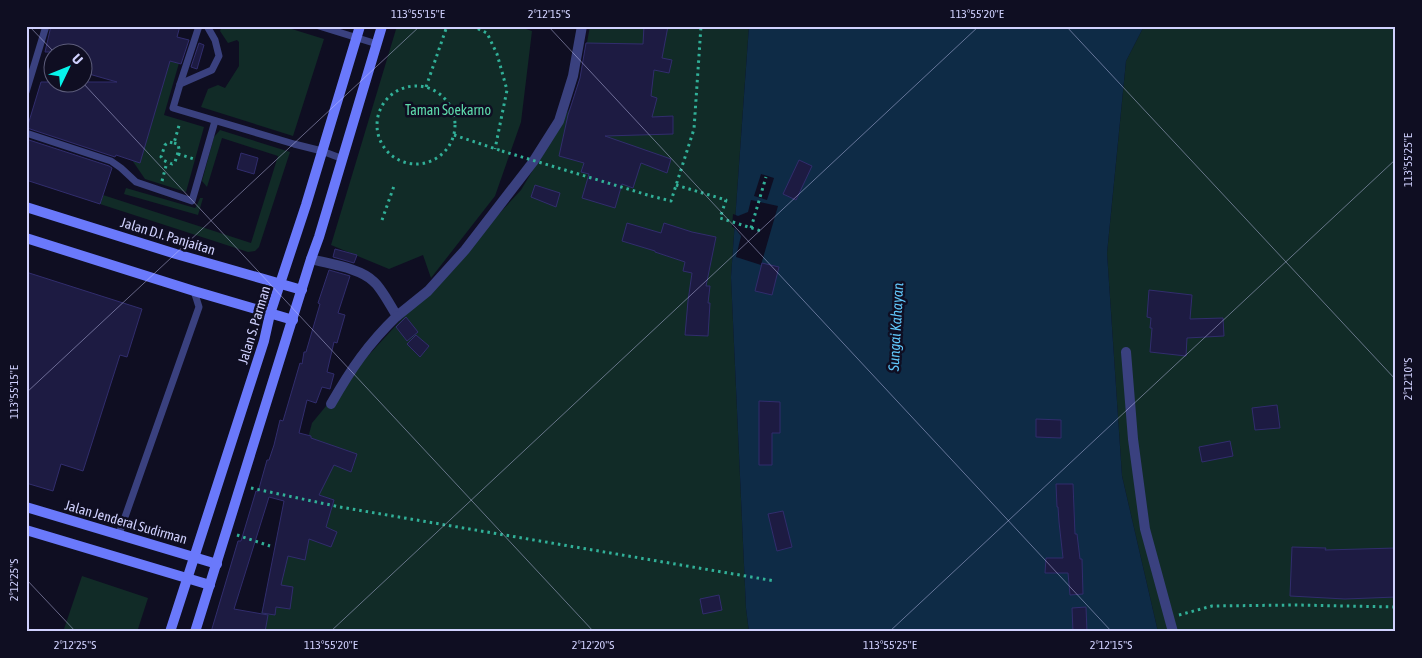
<svg xmlns="http://www.w3.org/2000/svg" width="1422" height="658" font-family="'Asap Condensed',sans-serif">
	<style>
		.green { fill: #112b27 }
		.water { fill: #0e2b46 }
		.pier { fill: #0f0e22 }
		.building { fill: #1d1b42; stroke: #312d6d }
		.lines { fill: none; stroke-linecap: round; stroke-linejoin: round }
		.path { stroke: #31b098; stroke-width: 3; stroke-dasharray: 2.5 4; stroke-linecap: butt }
		.lane { stroke: #3a417f; stroke-width: 7 }
		.street { stroke: #3a417f; stroke-width: 10 }
		.secondary { stroke: #6a79fb; stroke-width: 10 }
		.path-bridge { stroke: #31b098; stroke-width: 3; stroke-dasharray: 2.5 4; stroke-linecap: butt }
		.ticks { fill: none; stroke: #d0d1fe; stroke-width: 1; stroke-opacity: 0.45 }
		.labels { text-anchor: middle; stroke-width: 5; stroke-linejoin: round; paint-order: stroke }
		.park-label { font-size: 14px; fill: #5edcac; stroke: #0f0e22 }
		.street-label { font-size: 14px; fill: #d0d1fe; stroke: #0f0e22 }
		.water-label { font-size: 15px; font-style: italic; fill: #61c8fb; stroke: #0f0e22 }
		.neatline { fill: none; stroke: #d0d1fe; stroke-width: 2 }
		.ticks-label { font-size: 12px; text-anchor: middle; fill: #d0d1fe }
	</style>
	<rect width="100%" height="100%" fill="#0f0e22"/>
	<g class="green">
		<polygon points="222,26 282,26 324,39 293,136 201,107 208,89 218,85 225,88 239,66 239,42 237,40 228,43 220,31"/>
		<polygon points="397,26 517,26 532,31 521,122 495,196 431,278 423,255 389,269 331,245"/>
		<polygon points="590,26 749,26 731,277 746,608 749,632 256,632 312,423 365,359 521,190 577,96"/>
		<polygon points="1144,26 1396,26 1396,632 1158,632 1122,476 1107,253 1126,61"/>
		<polygon points="170,61 179,63 164,115 204,127 186,192 145,179 132,160"/>
		<polygon points="220,130 290,152 259,247 255,251 248,252 100,204 103,195 251,243 278,156 222,138 207,187 202,181 214,137"/>
		<polygon points="126,188 195,208 196,207 200,198 203,198 198,215 124,194"/>
		<polygon points="82,576 148,598 137,632 63,632"/>
	</g>
	<polygon class="water" points="749,26 1144,26 1126,61 1107,253 1122,476 1158,632 749,632 746,608 731,277"/>
	<g class="pier">
		<polygon points="761,174 774,178 767,200 754,196"/>
		<polygon points="751,200 778,206 761,265 736,257 741,236 735,228 732,227 733,214 738,216 748,212"/>
	</g>
	<g class="building">
		<polygon points="51,26 180,26 177,37 189,40 181,64 170,61 140,163 116,155 115,157 27,128 41,82 117,82 82,72 82,52 45,52"/>
		<polygon points="644,26 668,26 662,58 672,60 669,73 654,70 651,96 657,98 652,117 673,116 673,134 605,136 671,159 667,173 641,163 633,188 622,184 615,208 582,198 589,174 581,172 584,163 559,156 568,115 580,78 586,43 643,44"/>
		<polygon points="199,43 204,45 197,69 191,67"/>
		<polygon points="26,139 109,166 112,168 100,204 26,180"/>
		<polygon points="241,153 258,158 254,174 237,169"/>
		<polygon points="799,160 812,166 796,200 783,194"/>
		<polygon points="535,185 560,193 556,207 531,197"/>
		<polygon points="627,223 661,233 664,223 692,232 716,237 706,286 710,286 708,303 710,303 708,336 685,335 688,301 692,273 683,271 685,262 655,252 655,251 622,241"/>
		<polygon points="335,249 357,255 354,263 333,257"/>
		<polygon points="762,263 779,267 772,295 755,291"/>
		<polygon points="329,270 350,276 338,313 345,315 337,343 334,342 327,372 334,374 330,389 322,387 316,403 307,400 299,433 311,436 311,438 357,454 351,472 334,465 319,495 334,500 326,527 337,532 331,547 309,539 305,560 288,556 281,585 293,587 290,609 276,607 275,615 262,613 284,501 269,497 234,609 268,615 265,632 211,632 238,541 241,541 256,491 258,492 267,460 269,460 274,445 280,420 283,421 300,363 302,364 304,352 306,352 320,304 318,303"/>
		<polygon points="26,272 142,309 127,357 120,355 83,471 61,464 53,491 26,483"/>
		<polygon points="1149,290 1192,295 1190,319 1223,318 1224,336 1187,338 1186,356 1150,352 1152,328 1150,328 1151,318 1147,317"/>
		<polygon points="406,317 418,332 407,341 396,327"/>
		<polygon points="416,335 429,346 420,357 407,344"/>
		<polygon points="759,401 780,402 780,433 772,433 772,465 759,465"/>
		<polygon points="1277,405 1280,428 1255,430 1252,408"/>
		<polygon points="1036,419 1061,420 1061,438 1036,437"/>
		<polygon points="1230,441 1233,456 1202,462 1199,447"/>
		<polygon points="1056,484 1073,484 1075,534 1077,534 1080,559 1082,559 1083,594 1070,595 1068,573 1045,573 1046,558 1063,558 1059,522 1058,507 1057,507"/>
		<polygon points="783,511 792,547 777,551 768,514"/>
		<polygon points="1292,547 1326,548 1325,550 1396,548 1396,597 1345,599 1290,596"/>
		<polygon points="719,595 722,610 703,614 700,599"/>
		<polygon points="1086,607 1087,632 1073,632 1072,608"/>
	</g>
	<g class="lines">
		<g class="path">
			<polyline points="472,26 487,33 497,54 507,90 495,149"/>
			<circle cx="416" cy="125" r="39"/>
			<polyline points="426,87 447,26"/>
			<polyline points="454,135 502,151"/>
			<polyline points="174,143 178,144 179,149 175,162 172,164 163,160 161,157 165,145 169,142 174,143 180,122"/>
			<polyline points="178,154 194,159"/>
			<polyline points="162,181 167,162"/>
			<polyline points="676,185 726,200 720,218 761,231"/>
			<polyline points="651,196 671,201 694,129 701,26"/>
			<polyline points="382,220 394,186"/>
			<polyline points="751,228 766,177"/>
			<polyline points="251,488 340,507 775,581"/>
			<polyline points="237,535 270,546"/>
			<polyline points="1179,615 1212,606 1296,605 1396,607"/>
		</g>
		<g class="lane">
			<polyline points="207,26 215,40 219,56 212,70 180,84 173,108 294,144 322,151 343,159"/>
			<polyline points="319,26 377,44"/>
			<polyline points="180,84 199,26"/>
			<polyline points="26,92 46,26"/>
			<polyline points="26,133 111,161 121,168 136,182 192,201 215,121"/>
			<polyline points="119,534 199,307 194,291"/>
		</g>
		<g class="street">
			<path d="M 311,259 C 329,264 360,268 373,281 C 381,287 391,307 397,316 L 428,291 L 465,250 L 533,162 L 559,121 L 573,76 L 582,26"/>
			<polyline points="1126,352 1133,439 1145,529 1173,632"/>
			<path d="M 331,404 C 351,369 368,344 397,316"/>
		</g>
		<g class="secondary">
			<polyline points="26,207 176,254 302,290"/>
			<polyline points="26,238 194,291 293,320"/>
			<polyline points="26,507 217,564"/>
			<polyline points="26,530 210,585"/>
			<polyline points="170,632 264,341 270,314 306,205 360,26"/>
			<polyline points="195,632 311,259 319,237 382,26"/>
		</g>
		<polyline class="path-bridge" points="502,151 651,196"/>
	</g>
	<path class="ticks" d="M 29,26 L 54,52M 548,26 L 1112,632M 1066,26 L 1396,380M 82,82 L 594,632M 26,393 L 420,26M 26,579 L 76,632M 330,632 L 979,26M 889,632 L 1396,159"/>
	<g class="labels">
		<g class="park-label">
			<text x="448" y="115">Taman Soekarno</text>
		</g>
		<g class="street-label">
			<text transform="translate(168 236) rotate(17)" y="5">Jalan D.I. Panjaitan</text>
			<text transform="translate(254 325) rotate(-73)" y="5">Jalan S. Parman</text>
			<text transform="translate(126 522) rotate(16)" y="5">Jalan Jenderal Sudirman</text>
		</g>
		<g class="water-label">
			<text transform="translate(896 327) rotate(-87)" y="5">Sungai Kahayan</text>
		</g>
	</g>
	<rect width="1422" height="658" fill="none" stroke="#0f0e22" stroke-width="55"/>
	<g transform="translate(68 68) rotate(47)"><circle r="24" fill="#0f0e22" stroke="#5c5c7a"/>
	<path d="M0-4L9 19L0 12L-9 19Z" fill="#07f3eb"/>
	<text y="-8" font-size="14" font-weight="bold" text-anchor="middle" fill="#d0d1fe">U</text>
	</g>
	<rect x="28" y="28" width="1366" height="602" class="neatline"/>
	<g class="ticks-label">
		<text x="418" y="18">113°55'15"E</text>
		<text x="549" y="18">2°12'15"S</text>
		<text x="977" y="18">113°55'20"E</text>
		<text transform="translate(1408 160) rotate(-90)" y="4">113°55'25"E</text>
		<text transform="translate(1408 379) rotate(-90)" y="4">2°12'10"S</text>
		<text transform="translate(14 392) rotate(-90)" y="4">113°55'15"E</text>
		<text transform="translate(14 580) rotate(-90)" y="4">2°12'25"S</text>
		<text x="75" y="649">2°12'25"S</text>
		<text x="331" y="649">113°55'20"E</text>
		<text x="593" y="649">2°12'20"S</text>
		<text x="890" y="649">113°55'25"E</text>
		<text x="1111" y="649">2°12'15"S</text>
	</g>
</svg>
